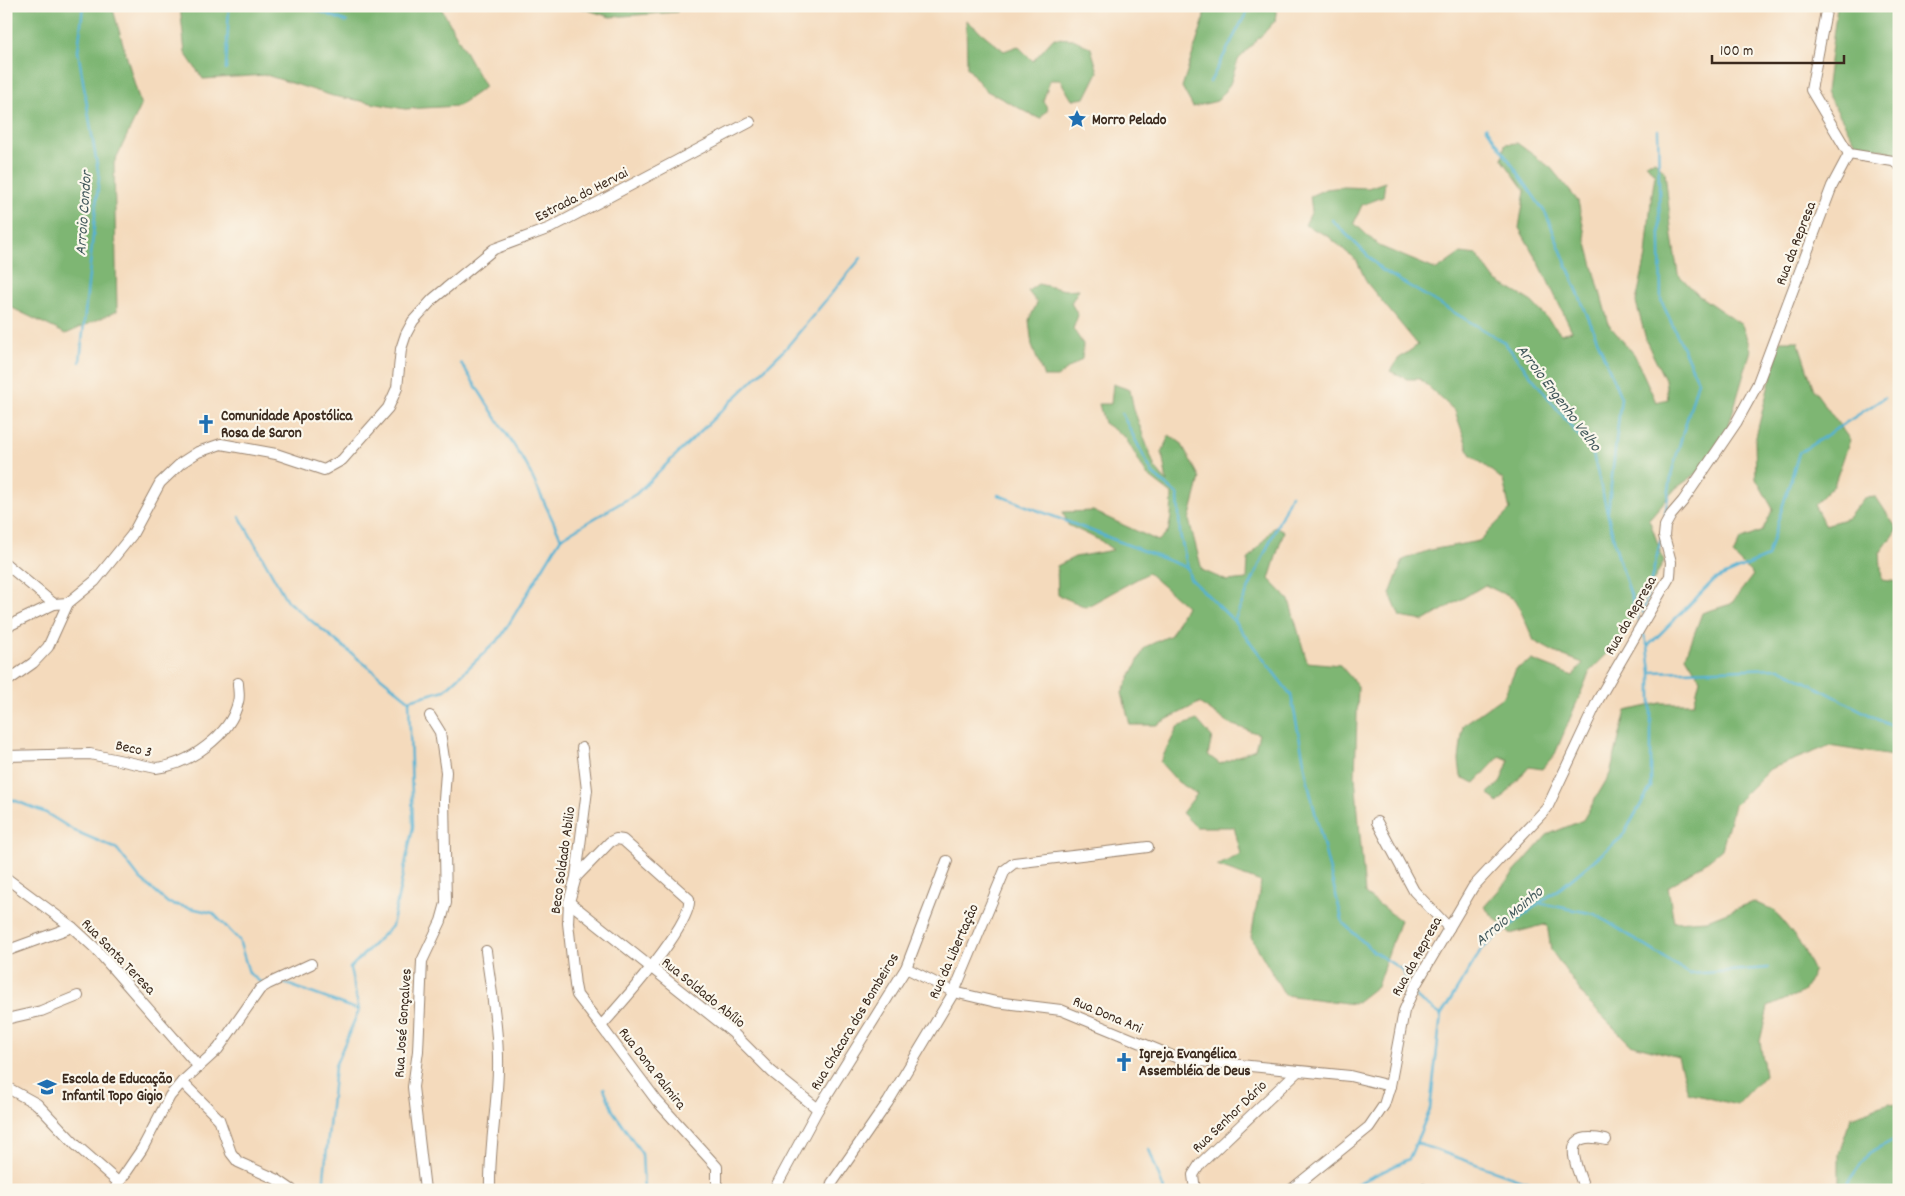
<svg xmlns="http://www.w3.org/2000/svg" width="1905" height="1196" font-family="Dekko,sans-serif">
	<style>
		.forest { fill: #7eb673; stroke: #5c7048 }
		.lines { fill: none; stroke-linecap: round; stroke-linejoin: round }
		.stream { stroke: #55b2d3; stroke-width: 2.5 }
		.street-casing { stroke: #98826d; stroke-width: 12 }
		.street { stroke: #fff; stroke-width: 10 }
		.labels { text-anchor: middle; stroke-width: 4.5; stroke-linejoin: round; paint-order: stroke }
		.poi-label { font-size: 15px; font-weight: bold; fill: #3b2a1e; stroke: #fbf7ec; text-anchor: start }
		.street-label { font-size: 15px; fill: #3b2a1e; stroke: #fbf7ec }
		.water-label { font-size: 16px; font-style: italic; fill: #445a5d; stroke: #fbf7ec }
	</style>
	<rect width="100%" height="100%" fill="#fbf7ec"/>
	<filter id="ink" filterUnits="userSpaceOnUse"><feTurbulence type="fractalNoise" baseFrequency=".02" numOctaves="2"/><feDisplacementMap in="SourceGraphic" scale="10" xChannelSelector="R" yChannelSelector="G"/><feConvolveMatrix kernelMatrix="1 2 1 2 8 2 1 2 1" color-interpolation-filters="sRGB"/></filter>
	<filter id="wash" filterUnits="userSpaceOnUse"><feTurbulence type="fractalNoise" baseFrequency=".0096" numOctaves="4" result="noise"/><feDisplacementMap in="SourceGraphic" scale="20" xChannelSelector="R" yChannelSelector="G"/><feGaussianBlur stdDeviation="1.12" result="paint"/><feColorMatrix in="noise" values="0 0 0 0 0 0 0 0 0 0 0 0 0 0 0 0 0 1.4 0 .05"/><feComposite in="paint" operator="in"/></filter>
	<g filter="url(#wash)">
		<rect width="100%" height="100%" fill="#f4dabc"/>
		<g class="forest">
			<polygon points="6,6 112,6 141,106 114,163 117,311 66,334 6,305"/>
			<polygon points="180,6 440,6 485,87 458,106 405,109 333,96 266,75 203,79 185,53"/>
			<polygon points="575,6 680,6 677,12 610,17"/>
			<polygon points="1205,6 1277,6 1275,21 1238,60 1230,84 1217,101 1193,107 1182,87 1203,22"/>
			<polygon points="1837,6 1899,6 1899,154 1856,143 1826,92"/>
			<polygon points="966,20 1004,51 1018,46 1033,61 1054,38 1073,39 1091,48 1098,72 1085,98 1072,100 1060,80 1050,80 1043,101 1048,109 1040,119 985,90 967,67"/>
			<polygon points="1517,143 1551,168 1578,201 1586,240 1609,325 1634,354 1656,402 1668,399 1665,380 1647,343 1636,302 1646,256 1651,201 1655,175 1646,163 1655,161 1665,172 1672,236 1678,274 1698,295 1742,325 1751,350 1728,428 1705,468 1676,488 1649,519 1664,561 1621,640 1590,671 1555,754 1542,769 1529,767 1498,803 1488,793 1500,783 1509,760 1500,756 1475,783 1461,777 1459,760 1463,725 1504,696 1516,669 1532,660 1573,676 1583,663 1556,653 1534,641 1516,600 1485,585 1424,621 1400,617 1390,594 1403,560 1430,550 1479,541 1510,510 1503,480 1470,454 1455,411 1420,379 1407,379 1390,371 1398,359 1418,345 1367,283 1357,261 1328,236 1305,225 1312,211 1310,196 1326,189 1343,187 1368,188 1385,182 1383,197 1362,205 1354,223 1379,246 1437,270 1461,253 1477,255 1495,280 1532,302 1561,334 1572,331 1540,265 1519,228 1525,191 1502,159 1505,144"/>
			<polygon points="1038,284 1065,290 1079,289 1071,303 1078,315 1073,329 1083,344 1082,359 1057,377 1044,377 1032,346 1029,320 1037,303 1028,291"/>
			<polygon points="1780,341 1798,341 1814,390 1850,440 1834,485 1814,505 1825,525 1848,518 1864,498 1876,497 1897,529 1880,553 1882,580 1899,582 1899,757 1829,746 1770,769 1734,805 1722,849 1706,862 1668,887 1674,922 1707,920 1753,902 1774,910 1802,946 1814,972 1803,992 1768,1007 1760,1041 1765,1075 1737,1105 1688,1093 1678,1057 1630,1044 1588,1002 1551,950 1547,924 1510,934 1484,907 1547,835 1583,820 1610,774 1626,711 1661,703 1694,703 1700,679 1686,656 1702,613 1731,604 1753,575 1733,555 1740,540 1762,531 1773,509 1756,479 1755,440"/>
			<polygon points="1113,384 1130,390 1134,410 1155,468 1167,482 1162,453 1169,435 1181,443 1200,478 1189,520 1202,570 1227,581 1247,579 1248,560 1275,526 1284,531 1269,579 1289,600 1307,662 1340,665 1358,686 1355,776 1365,894 1400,920 1377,986 1354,1004 1285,995 1251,937 1261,882 1217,866 1241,854 1234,827 1196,827 1182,813 1197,794 1178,782 1160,762 1178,727 1197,720 1212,737 1208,755 1220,764 1255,749 1259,734 1230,724 1199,703 1156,725 1130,725 1122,693 1145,647 1171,635 1186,606 1148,573 1086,607 1058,595 1057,566 1075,557 1113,550 1101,541 1068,525 1063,512 1093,511 1158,541 1168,532 1171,517 1172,494 1147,475 1125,437 1104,423 1099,404 1111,404"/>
			<polygon points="1890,1103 1899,1106 1899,1190 1839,1190 1839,1154 1851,1117"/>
		</g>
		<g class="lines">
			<g class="stream">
				<polyline points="307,6 347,22"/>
				<polyline points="226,69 229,6"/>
				<polyline points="1210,82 1250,6"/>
				<polyline points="1486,127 1546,214 1621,398 1608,511"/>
				<polyline points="1658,130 1661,300 1698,381 1672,471 1665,516"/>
				<polyline points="1332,220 1382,270 1504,342 1593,454 1618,556 1640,623"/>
				<polyline points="80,362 99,177 78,51 83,6"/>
				<polyline points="461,363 527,466 561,538"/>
				<polyline points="1122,414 1153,474 1178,495 1180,534 1190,578 1234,621 1291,695 1310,792 1343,923 1374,952 1401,969 1411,987"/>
				<polyline points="998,495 1188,568"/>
				<polyline points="240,517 287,601 409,700"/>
				<polyline points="1643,613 1661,539"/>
				<polyline points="1234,621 1291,495"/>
				<polyline points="1648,646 1714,580 1767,557 1799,453 1884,398"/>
				<polyline points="1652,672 1780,668 1885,723 1899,728"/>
				<polyline points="6,797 46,813 75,831 117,849 140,879 168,903 213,913 239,940 249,973 260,982 263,982"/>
				<polyline points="1539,903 1595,914 1690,974 1768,968"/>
				<polyline points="281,982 358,1010"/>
				<polyline points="1415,994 1418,999 1441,1015"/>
				<polyline points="604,1088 613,1111 642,1154 644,1190"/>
				<polyline points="1416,1143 1550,1190"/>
				<polyline points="1149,1149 1164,1190"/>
				<polyline points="325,1190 324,1178 335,1066 359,1010 350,968 392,926 413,827 409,700 445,690 501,637 561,538 636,494 786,348 861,258"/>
				<polyline points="1344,1190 1409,1159 1430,1109 1441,1015 1482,949 1539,903 1562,887 1622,837 1651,787 1651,672 1648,647 1642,630"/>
				<polyline points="1842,1190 1869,1153 1899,1137"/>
			</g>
		</g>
	</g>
	<g filter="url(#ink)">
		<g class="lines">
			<g class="street-casing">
				<g id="street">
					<polyline points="1827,6 1811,90 1849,154"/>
					<polyline points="1849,154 1893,161 1899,165"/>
					<polyline points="6,564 54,604 68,603"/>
					<polyline points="6,627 54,604"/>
					<polyline points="6,682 33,663 48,647 68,603 95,581 132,535 160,483 181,463 198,452 221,444 276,454 324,470 342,460 388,408 397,388 401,349 406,334 413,321 433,299 494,249 550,228 750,122"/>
					<polyline points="582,748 587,790 576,877 569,902 568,923 575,985 577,995 601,1026"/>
					<path d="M 6,756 L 90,754 L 156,768 C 188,765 231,735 238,702 C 240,696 238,689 238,683"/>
					<polyline points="1377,822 1414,891 1449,928"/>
					<path d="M 576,877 L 610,842 L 616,839 L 623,840 L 689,899 C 693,924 620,1005 601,1026 L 657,1101 L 717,1167 L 717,1190"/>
					<polyline points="6,878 72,927 95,948 199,1067"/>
					<polyline points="569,902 732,1032 772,1072 818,1109"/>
					<polyline points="6,951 72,927"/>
					<path d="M 486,951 C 491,990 499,1032 498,1070 C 497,1110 489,1150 490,1190"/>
					<polyline points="906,968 954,992 996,1002 1061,1010 1180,1059 1350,1076 1390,1086"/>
					<polyline points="6,1019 41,1011 78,996"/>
					<polyline points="182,1082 219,1119 231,1153 238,1162 276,1179 292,1190"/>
					<polyline points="6,1087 37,1104 76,1145 118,1182"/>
					<polyline points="6,1186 10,1190"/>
					<polyline points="1423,1189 1423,1190"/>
					<polyline points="114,1190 142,1149 170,1096 182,1082 218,1049 260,989 268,984 311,964"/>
					<polyline points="425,1190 413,1087 418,1051 422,961 441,921 446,903 444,800 446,772 440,732 430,716"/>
					<polyline points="774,1190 818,1109 906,968 947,861"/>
					<polyline points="830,1190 832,1183 888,1102 954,992 1005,870 1014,863 1148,847"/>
					<polyline points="1195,1190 1193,1175 1200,1164 1298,1071"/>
					<polyline points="1291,1190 1369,1127 1384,1105 1390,1086 1404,1011 1415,986 1473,887 1547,808 1598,700 1670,576 1671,562 1664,536 1665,526 1671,515 1683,501 1736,423 1757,385 1832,186 1849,154"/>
					<path d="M 1585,1190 C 1575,1163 1558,1129 1606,1140"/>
				</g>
			</g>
			<use href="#street" class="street"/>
		</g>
	</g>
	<defs>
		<g id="sight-bare" transform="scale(1.5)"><path d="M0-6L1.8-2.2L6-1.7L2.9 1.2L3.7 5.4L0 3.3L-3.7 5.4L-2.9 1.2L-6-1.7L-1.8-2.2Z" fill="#1f6fb2" stroke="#fbf7ec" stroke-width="2.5" paint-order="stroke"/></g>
		<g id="church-bare" transform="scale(1.5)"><path d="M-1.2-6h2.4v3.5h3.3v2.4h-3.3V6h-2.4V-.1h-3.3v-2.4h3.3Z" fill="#1f6fb2" stroke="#fbf7ec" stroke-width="2.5" paint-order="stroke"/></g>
		<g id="school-bare" transform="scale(1.5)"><path d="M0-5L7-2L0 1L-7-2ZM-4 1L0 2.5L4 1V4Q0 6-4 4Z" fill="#1f6fb2" stroke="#fbf7ec" stroke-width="2.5" paint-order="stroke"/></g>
	</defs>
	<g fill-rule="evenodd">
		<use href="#sight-bare" x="1077" y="119"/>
		<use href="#church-bare" x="206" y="424"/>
		<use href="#church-bare" x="1124" y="1062"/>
		<use href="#school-bare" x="47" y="1087"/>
	</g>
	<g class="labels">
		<g class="poi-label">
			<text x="1092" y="124">Morro Pelado</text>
			<text x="221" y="420">Comunidade Apostólica<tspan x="221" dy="17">Rosa de Saron</tspan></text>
			<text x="1139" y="1058">Igreja Evangélica<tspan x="1139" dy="17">Assembléia de Deus</tspan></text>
			<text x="62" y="1083">Escola de Educação<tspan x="62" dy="17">Infantil Topo Gigio</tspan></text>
		</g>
		<g class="street-label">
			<text transform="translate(581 194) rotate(-27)" y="5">Estrada do Hervai</text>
			<text transform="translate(1795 243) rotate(-69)" y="5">Rua da Represa</text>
			<text transform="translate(1630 615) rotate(-60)" y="5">Rua da Represa</text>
			<text transform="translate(134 748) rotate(12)" y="5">Beco 3</text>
			<text transform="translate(562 860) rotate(-82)" y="5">Beco Soldado Abilio</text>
			<text transform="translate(953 951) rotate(-66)" y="5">Rua da Libertação</text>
			<text transform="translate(119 956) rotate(46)" y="5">Rua Santa Teresa</text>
			<text transform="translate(1416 956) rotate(-61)" y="5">Rua da Represa</text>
			<text transform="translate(704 992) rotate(39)" y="5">Rua Soldado Abílio</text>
			<text transform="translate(1108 1014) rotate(23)" y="5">Rua Dona Ani</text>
			<text transform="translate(854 1021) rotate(-59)" y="5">Rua Chácara dos Bombeiros</text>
			<text transform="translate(402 1023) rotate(-86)" y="5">Rua José Gonçalves</text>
			<text transform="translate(653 1068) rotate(52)" y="5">Rua Dona Palmira</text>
			<text transform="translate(1229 1116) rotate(-44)" y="5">Rua Senhor Dário</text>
		</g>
		<g class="water-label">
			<text transform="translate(82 213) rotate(-86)" y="6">Arroio Condor</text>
			<text transform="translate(1560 397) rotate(53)" y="6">Arroio Engenho Velho</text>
			<text transform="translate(1508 915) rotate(-40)" y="6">Arroio Moinho</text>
		</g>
	</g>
	<rect width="1905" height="1196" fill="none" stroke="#fbf7ec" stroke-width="25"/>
	<path d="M1712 55v8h132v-8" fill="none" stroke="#3b2a1e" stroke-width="2.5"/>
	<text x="1720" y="55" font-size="15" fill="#3b2a1e" stroke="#fbf7ec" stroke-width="4" paint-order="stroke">100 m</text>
</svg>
